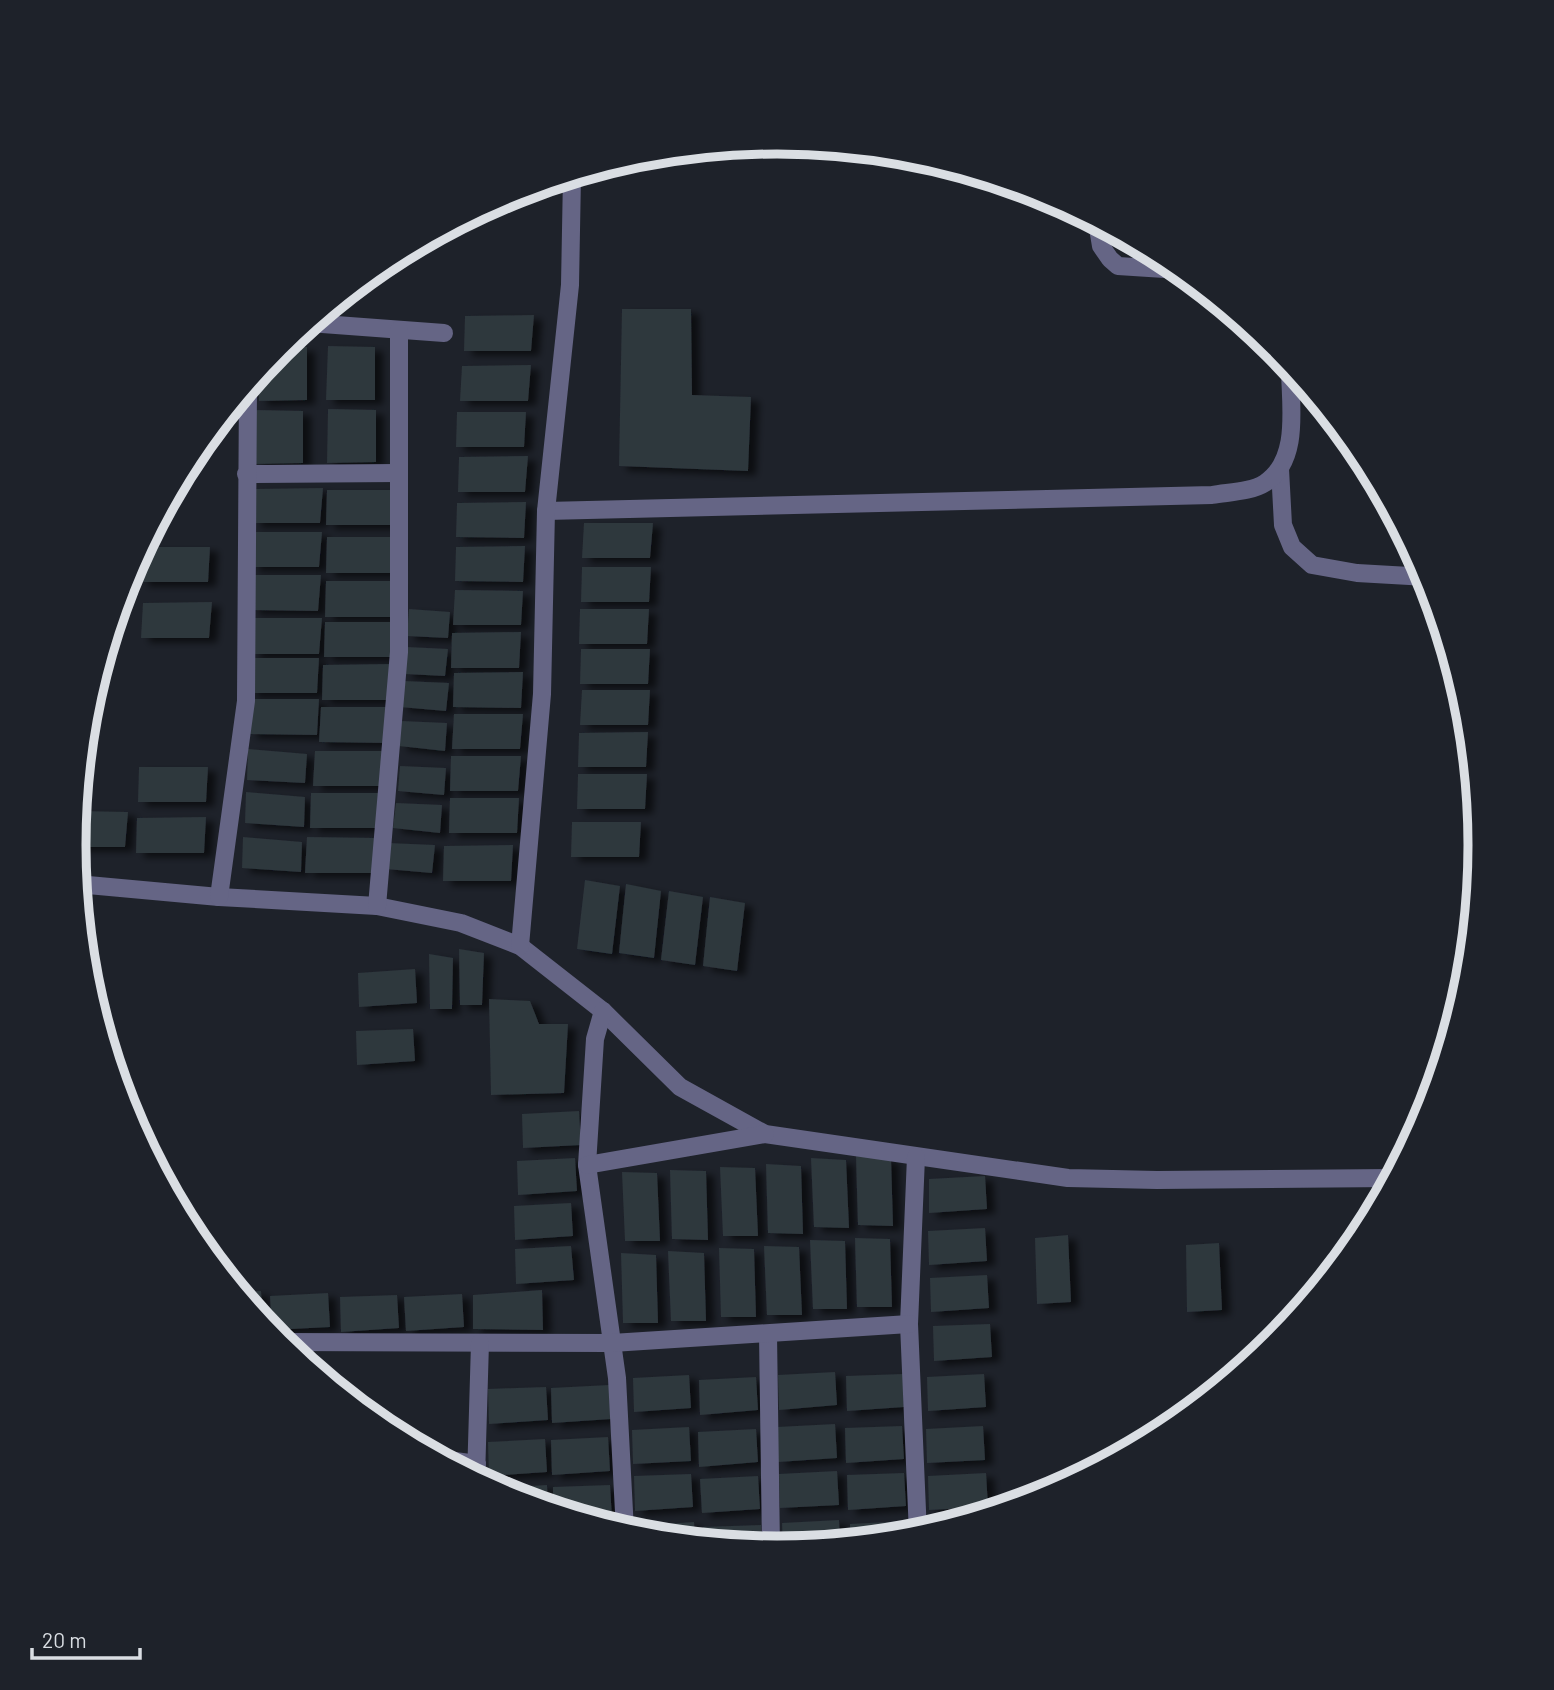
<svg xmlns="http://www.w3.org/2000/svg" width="1554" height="1690" font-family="Barlow,sans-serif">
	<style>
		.building { fill: #2e373d; filter: url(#shadow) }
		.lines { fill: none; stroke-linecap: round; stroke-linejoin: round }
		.minor { stroke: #656585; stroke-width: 18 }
		.rim { fill: none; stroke: #dadee3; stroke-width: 9 }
	</style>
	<defs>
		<filter id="shadow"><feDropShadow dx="8" dy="4.5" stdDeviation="3.5" flood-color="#0009"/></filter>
	</defs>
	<rect width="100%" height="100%" fill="#1e222a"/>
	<g class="building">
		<polygon points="622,309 691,309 692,395 751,397 748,471 619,466"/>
		<polygon points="534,315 531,351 464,351 465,316"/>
		<polygon points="328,346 375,347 375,400 326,400"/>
		<polygon points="281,347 307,347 307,400 259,401 259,373"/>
		<polygon points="531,365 528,401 460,401 462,366"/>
		<polygon points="328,409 376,410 376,462 327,463"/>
		<polygon points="255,410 303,411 303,463 255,464"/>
		<polygon points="457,412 526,412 524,447 456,447"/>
		<polygon points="528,456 525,492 458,492 459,457"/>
		<polygon points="323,488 320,523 253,523 254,489"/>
		<polygon points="327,490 395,490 393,525 326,525"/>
		<polygon points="526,502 524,538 456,537 457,503"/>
		<polygon points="584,523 653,523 650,558 582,558"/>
		<polygon points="253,532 322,532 319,567 251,567"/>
		<polygon points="327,537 396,537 393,573 326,573"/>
		<polygon points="525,546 523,582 455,581 456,547"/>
		<polygon points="142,547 210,547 208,582 140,582"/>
		<polygon points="582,567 651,567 649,602 581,602"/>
		<polygon points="252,575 321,575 318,611 251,610"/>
		<polygon points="326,581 395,581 393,617 325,617"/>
		<polygon points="455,590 523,591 521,625 453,625"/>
		<polygon points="212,602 209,638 141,638 143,603"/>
		<polygon points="409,609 450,612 448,638 407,636"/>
		<polygon points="580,609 649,609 647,644 579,644"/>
		<polygon points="253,618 322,618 319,654 252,654"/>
		<polygon points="325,622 393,622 392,657 324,657"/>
		<polygon points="521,632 519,668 451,668 452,633"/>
		<polygon points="407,647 448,649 445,676 405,674"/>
		<polygon points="581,649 650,649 648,684 580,684"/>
		<polygon points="250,658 319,658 317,693 249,693"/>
		<polygon points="392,664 390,700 322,700 323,665"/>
		<polygon points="523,672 521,708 453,707 454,673"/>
		<polygon points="403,681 449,683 446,711 400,707"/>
		<polygon points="582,690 650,690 648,725 580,725"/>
		<polygon points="250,699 319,699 317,735 249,734"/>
		<polygon points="321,707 389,707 387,743 319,742"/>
		<polygon points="454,714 523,714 520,749 452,749"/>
		<polygon points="401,721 447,723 445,751 399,746"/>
		<polygon points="648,732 646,767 578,767 579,733"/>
		<polygon points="248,749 307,754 305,783 247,780"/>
		<polygon points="315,751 383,751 381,786 313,786"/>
		<polygon points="451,756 521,756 518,791 450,791"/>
		<polygon points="400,766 446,768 444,795 398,791"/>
		<polygon points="139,767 208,767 206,802 138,802"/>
		<polygon points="578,774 647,774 645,809 577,809"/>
		<polygon points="246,792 305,797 304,827 245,823"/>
		<polygon points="311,793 379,793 378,828 310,828"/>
		<polygon points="450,798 519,798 517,833 449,833"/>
		<polygon points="396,803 442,805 440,833 393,828"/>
		<polygon points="77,811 128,812 125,847 74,847"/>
		<polygon points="206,817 204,853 136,853 137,818"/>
		<polygon points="572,822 641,822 639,857 571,857"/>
		<polygon points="243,837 302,842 301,872 242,868"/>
		<polygon points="307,837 375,838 373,873 305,873"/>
		<polygon points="388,843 435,845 432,873 386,869"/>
		<polygon points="513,845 511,881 443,881 444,846"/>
		<polygon points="585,880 620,886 612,954 577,949"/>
		<polygon points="626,884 661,891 654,958 619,953"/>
		<polygon points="669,891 703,897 695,965 661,960"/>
		<polygon points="710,897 745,903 737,971 703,966"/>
		<polygon points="459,949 484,953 482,1005 460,1005"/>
		<polygon points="429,954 453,958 452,1009 430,1009"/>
		<polygon points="415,969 417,1003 359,1007 358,973"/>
		<polygon points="489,999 530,1001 539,1024 568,1024 564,1093 491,1095"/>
		<polygon points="413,1029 415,1061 357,1065 356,1031"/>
		<polygon points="579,1111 581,1145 523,1148 522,1114"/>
		<polygon points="856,1156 891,1158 893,1226 858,1225"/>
		<polygon points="575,1158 577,1191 518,1195 517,1161"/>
		<polygon points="811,1158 846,1160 849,1228 814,1227"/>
		<polygon points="766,1164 801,1166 803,1234 768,1233"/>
		<polygon points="720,1167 755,1168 758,1236 723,1236"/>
		<polygon points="670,1170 706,1171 708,1240 672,1239"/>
		<polygon points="622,1172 657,1173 660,1241 625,1241"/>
		<polygon points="985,1176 987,1209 929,1213 929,1179"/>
		<polygon points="571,1203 573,1236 515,1240 514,1206"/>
		<polygon points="985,1228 987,1261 929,1265 928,1231"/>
		<polygon points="1068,1235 1071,1302 1037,1304 1035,1238"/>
		<polygon points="855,1238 890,1239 892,1307 857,1307"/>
		<polygon points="810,1240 845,1241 847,1309 813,1309"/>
		<polygon points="1219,1243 1222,1310 1187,1312 1186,1245"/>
		<polygon points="571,1246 574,1280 516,1284 515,1249"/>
		<polygon points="764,1246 799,1247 802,1315 767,1315"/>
		<polygon points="719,1248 754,1249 756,1317 721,1317"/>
		<polygon points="668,1251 704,1253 706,1321 671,1321"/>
		<polygon points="621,1253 656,1255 658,1323 623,1323"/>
		<polygon points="987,1275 989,1308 931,1312 930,1278"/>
		<polygon points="542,1290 543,1330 473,1329 473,1295"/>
		<polygon points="261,1291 263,1322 238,1292"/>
		<polygon points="328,1293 330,1327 272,1330 270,1296"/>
		<polygon points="462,1294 464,1327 406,1331 404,1297"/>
		<polygon points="397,1295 399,1328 341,1332 340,1297"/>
		<polygon points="990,1324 992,1357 934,1361 933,1326"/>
		<polygon points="835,1372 837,1405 779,1410 778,1375"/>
		<polygon points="903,1374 904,1407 847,1411 846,1376"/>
		<polygon points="984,1374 986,1407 928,1411 927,1377"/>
		<polygon points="689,1375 691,1408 634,1412 633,1378"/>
		<polygon points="756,1377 758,1410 700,1415 699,1380"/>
		<polygon points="609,1385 611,1419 552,1423 551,1388"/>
		<polygon points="546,1387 548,1420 489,1424 488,1389"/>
		<polygon points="835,1424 837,1458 778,1462 777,1427"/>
		<polygon points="902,1426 904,1459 846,1463 845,1428"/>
		<polygon points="983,1426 985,1460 927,1463 926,1429"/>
		<polygon points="689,1427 691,1461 633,1464 632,1430"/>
		<polygon points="756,1429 758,1462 699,1467 698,1432"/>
		<polygon points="608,1437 610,1471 552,1475 551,1440"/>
		<polygon points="545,1439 547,1472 489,1476 488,1442"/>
		<polygon points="837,1471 839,1505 780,1508 779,1474"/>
		<polygon points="904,1473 906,1506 848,1510 847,1475"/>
		<polygon points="986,1473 988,1507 929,1510 928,1476"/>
		<polygon points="691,1474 693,1507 635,1511 634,1476"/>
		<polygon points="758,1476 760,1509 702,1513 700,1479"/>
		<polygon points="547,1485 548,1507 507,1495 495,1488"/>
		<polygon points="610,1485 612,1518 588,1519 553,1509 553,1487"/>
		<polygon points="839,1520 840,1542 783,1548 782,1523"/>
		<polygon points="907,1521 908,1536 850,1541 850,1524"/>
		<polygon points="694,1522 695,1540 637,1534 637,1526"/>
		<polygon points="948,1524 948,1525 931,1530 931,1525"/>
		<polygon points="761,1525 762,1547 704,1541 703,1527"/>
	</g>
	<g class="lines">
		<g class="minor">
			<polyline points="1097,222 1101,246 1110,259 1118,266 1180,270"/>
			<polyline points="309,323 444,333"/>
			<polyline points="1280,469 1283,525 1292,547 1312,565 1357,573 1427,577"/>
			<polyline points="246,474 399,473"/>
			<path d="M 546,511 L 1212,495 C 1228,492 1251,492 1265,483 C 1301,459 1290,404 1290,367"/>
			<polyline points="77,884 219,897 377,906 461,923 520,946 603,1011 680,1087 765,1134 1068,1178 1157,1180 1393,1178"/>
			<polyline points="219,897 246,701 248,386"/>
			<polyline points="377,906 399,652 399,330"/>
			<polyline points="520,946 542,694 546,511 570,285 572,176"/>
			<polyline points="603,1011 595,1039 587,1165 617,1378 625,1531"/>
			<polyline points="916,1157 909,1324 918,1534"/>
			<polyline points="587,1165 765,1134"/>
			<polyline points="768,1334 771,1548"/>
			<polyline points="279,1342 612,1343 909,1324"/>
			<polyline points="440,1459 477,1464"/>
			<polyline points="476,1478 480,1343"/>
		</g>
	</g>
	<path d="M0 0H1554V1690H0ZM86 845a691 691 0 1 1 1382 0a691 691 0 1 1-1382 0Z" fill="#1e222a" fill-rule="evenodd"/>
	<path class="rim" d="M86 845a691 691 0 1 1 1382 0a691 691 0 1 1-1382 0Z"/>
	<path d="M32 1648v10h108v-10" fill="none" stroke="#dadee3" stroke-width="3.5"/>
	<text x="42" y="1648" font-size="21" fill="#dadee3" stroke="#1e222a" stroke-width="5" paint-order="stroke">20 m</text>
</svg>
